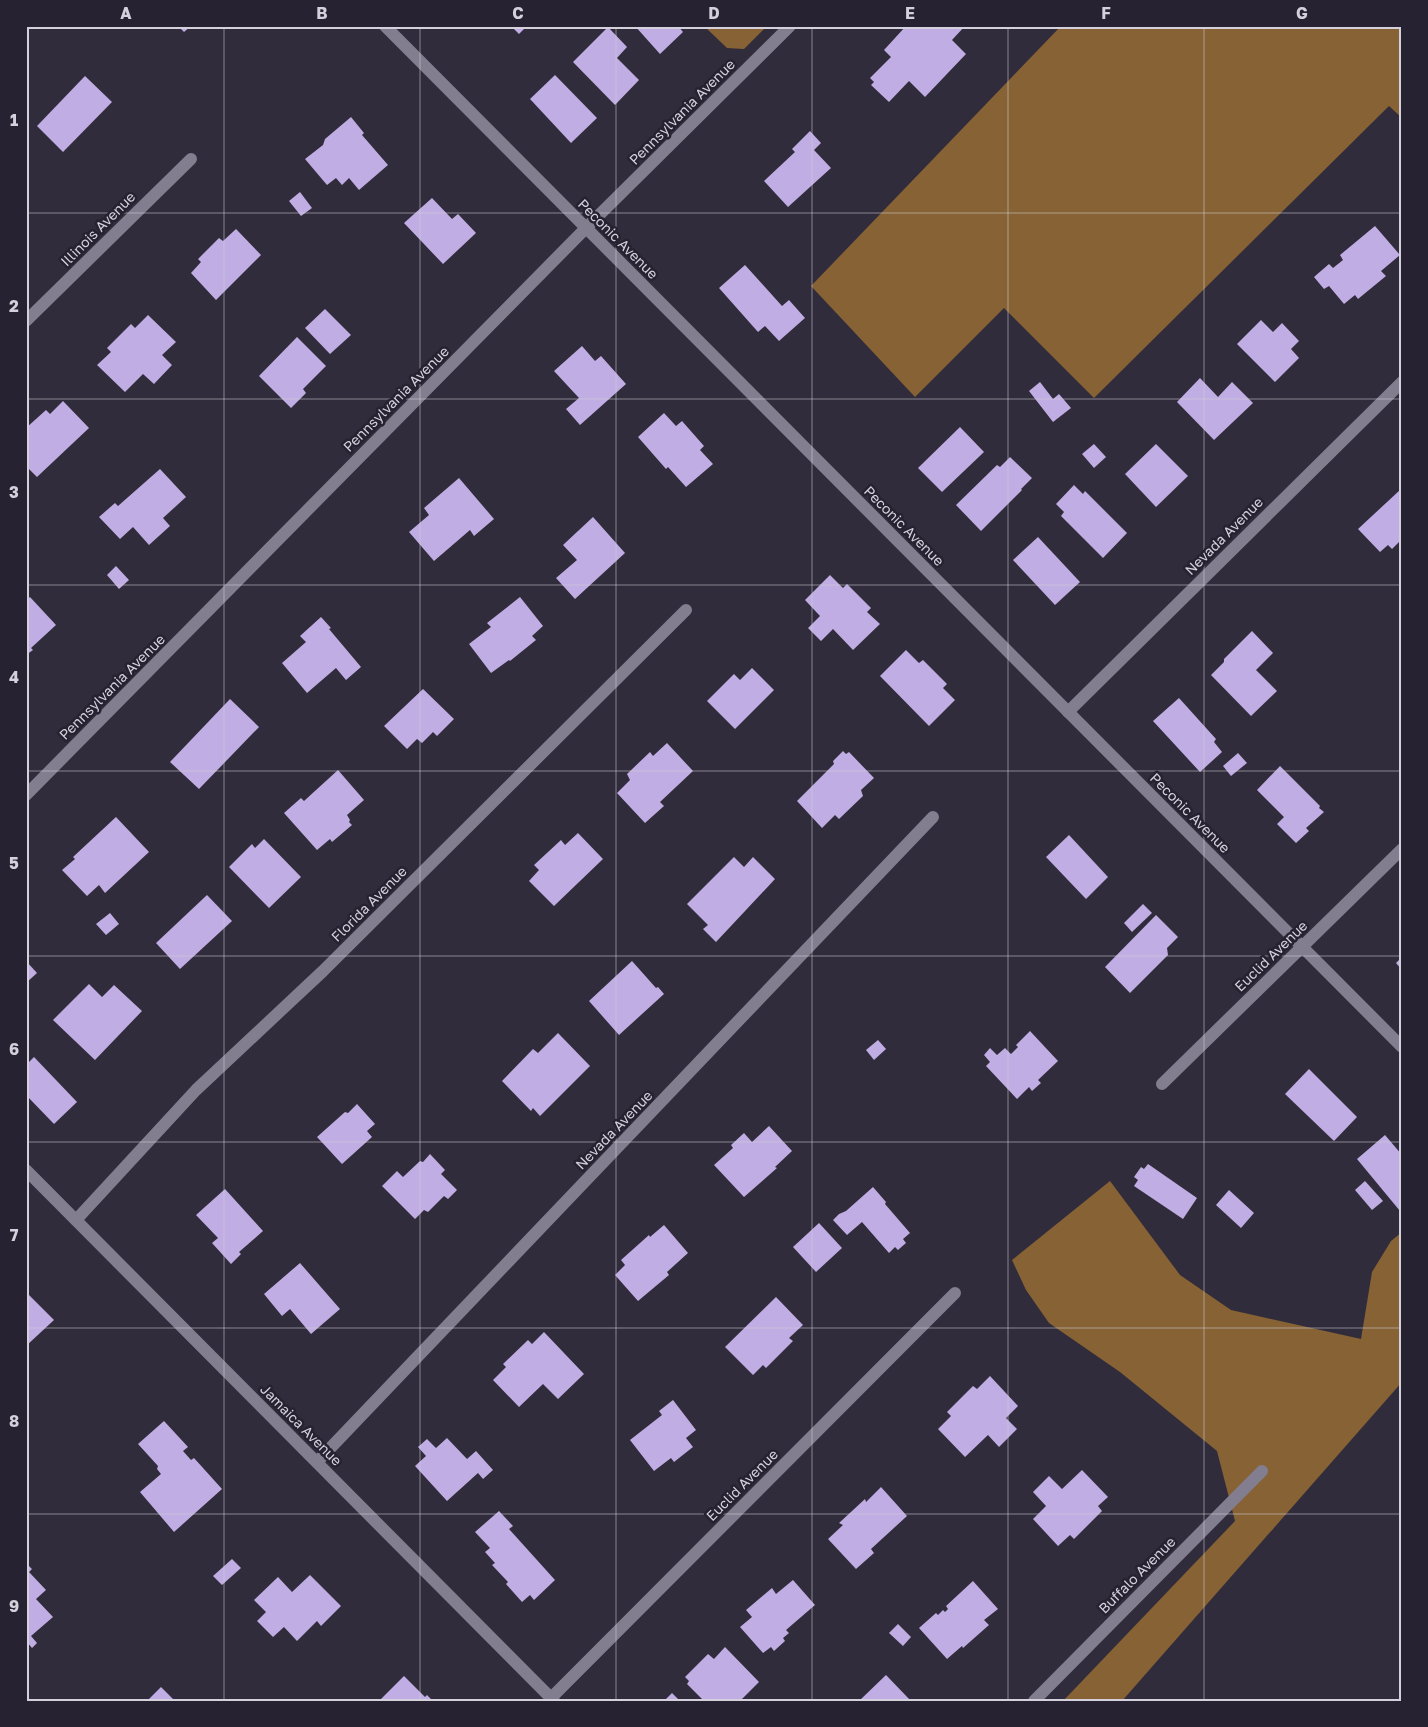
<svg xmlns="http://www.w3.org/2000/svg" width="1428" height="1727" font-family="'Golos Text',sans-serif">
	<style>
		.forest { fill: #866235 }
		.building { fill: #c0ade3 }
		.lines { fill: none; stroke-linecap: round; stroke-linejoin: round }
		.minor { stroke: #837d90; stroke-width: 12 }
		.grid { fill: none; stroke: #d5d1dc; stroke-width: 1; stroke-opacity: 0.55 }
		.labels { text-anchor: middle; stroke-width: 5; stroke-linejoin: round; paint-order: stroke }
		.street-label { font-size: 14px; fill: #d5d1dc; stroke: #272231 }
		.neatline { fill: none; stroke: #d5d1dc; stroke-width: 2 }
		.grid-label { font-size: 16px; text-anchor: middle; font-weight: bold; fill: #d5d1dc }
	</style>
	<rect width="100%" height="100%" fill="#312c3b"/>
	<g class="forest">
		<polygon points="704,26 767,26 744,49 727,48"/>
		<polygon points="1061,26 1402,26 1402,118 1389,106 1094,398 1004,308 915,397 811,286"/>
		<polygon points="1110,1181 1180,1275 1231,1310 1361,1339 1372,1272 1391,1241 1402,1232 1402,1382 1122,1701 1063,1701 1235,1521 1217,1451 1120,1372 1049,1323 1026,1290 1012,1260"/>
	</g>
	<g class="building">
		<polygon points="178,26 191,26 184,32"/>
		<polygon points="511,26 527,26 519,34"/>
		<polygon points="635,26 678,26 683,32 660,54"/>
		<polygon points="906,26 965,26 952,40 966,54 925,97 909,81 889,102 871,85 874,82 870,78 891,57 884,50"/>
		<polygon points="608,27 627,47 617,58 639,80 615,105 573,62"/>
		<polygon points="555,75 597,118 571,143 530,99"/>
		<polygon points="85,76 112,102 63,152 37,126"/>
		<polygon points="351,117 364,133 362,135 388,165 359,190 349,178 342,185 336,178 327,185 305,159 323,145 325,139"/>
		<polygon points="810,131 821,143 814,150 831,168 788,207 764,181 795,152 792,149"/>
		<polygon points="300,192 312,208 301,216 289,201"/>
		<polygon points="432,198 452,219 458,214 476,233 443,264 404,223"/>
		<polygon points="1375,226 1400,255 1381,271 1386,276 1358,299 1355,295 1344,304 1329,286 1324,289 1314,277 1329,264 1333,268 1343,260 1340,255"/>
		<polygon points="236,229 261,255 216,300 191,273 201,262 198,259 219,238 223,241"/>
		<polygon points="745,265 782,306 789,300 805,318 779,341 765,326 758,332 719,288"/>
		<polygon points="325,309 351,335 330,354 305,328"/>
		<polygon points="148,315 176,342 162,355 172,365 154,384 143,374 125,392 97,365 111,352 107,348 131,324 135,328"/>
		<polygon points="1261,320 1273,332 1282,323 1299,341 1291,349 1299,358 1275,382 1237,344"/>
		<polygon points="297,337 326,366 303,389 306,393 291,408 259,376"/>
		<polygon points="582,346 595,361 601,356 626,384 580,425 566,409 579,398 554,371"/>
		<polygon points="1200,378 1218,397 1232,382 1253,403 1214,440 1177,402"/>
		<polygon points="1040,382 1053,399 1059,394 1071,408 1053,422 1029,391"/>
		<polygon points="63,401 89,428 37,477 26,466 26,428 46,410 50,414"/>
		<polygon points="664,413 676,426 682,421 704,446 700,450 713,464 686,487 668,467 666,469 638,437"/>
		<polygon points="960,427 984,452 942,492 918,468"/>
		<polygon points="1094,444 1106,457 1094,468 1082,454"/>
		<polygon points="1156,444 1188,476 1156,507 1125,474"/>
		<polygon points="1010,457 1032,478 1021,489 1022,490 981,531 956,505 997,465 1000,467"/>
		<polygon points="160,469 186,497 163,518 170,526 149,545 133,527 120,539 99,517 115,503 118,506"/>
		<polygon points="459,478 494,519 474,536 470,530 434,561 409,532 429,515 424,508"/>
		<polygon points="1074,485 1083,494 1085,491 1127,533 1103,558 1061,516 1064,512 1056,504"/>
		<polygon points="1400,490 1402,492 1402,539 1392,549 1388,545 1380,552 1358,529"/>
		<polygon points="593,517 625,553 575,599 556,578 577,560 563,545"/>
		<polygon points="1038,537 1080,582 1055,605 1013,560"/>
		<polygon points="116,566 129,580 119,589 107,575"/>
		<polygon points="830,575 843,588 847,584 871,608 867,612 880,624 853,650 833,629 821,641 808,628 820,616 805,600"/>
		<polygon points="30,597 56,625 31,648 33,650 26,655 26,601"/>
		<polygon points="520,597 543,626 532,636 536,640 510,661 509,660 491,673 469,644 491,627 487,623"/>
		<polygon points="321,617 331,628 329,629 361,667 346,680 336,668 307,693 282,663 306,642 300,636"/>
		<polygon points="1252,631 1273,653 1256,670 1277,691 1251,716 1211,675 1224,662 1224,659"/>
		<polygon points="906,650 919,663 923,660 947,684 943,688 955,700 929,726 880,676"/>
		<polygon points="752,668 774,690 735,729 707,701 734,674 740,680"/>
		<polygon points="423,689 454,719 437,736 433,732 422,743 417,739 407,749 384,726"/>
		<polygon points="1179,698 1216,739 1214,742 1222,752 1200,772 1153,721"/>
		<polygon points="230,699 259,727 199,789 170,762"/>
		<polygon points="667,743 693,771 660,802 664,806 645,823 617,793 630,780 627,774 650,752 653,756"/>
		<polygon points="843,751 846,754 849,752 874,778 861,790 863,796 839,819 835,815 822,828 797,801 834,764 833,761"/>
		<polygon points="1238,753 1247,763 1231,776 1223,766"/>
		<polygon points="1280,766 1320,806 1319,808 1324,812 1306,828 1309,831 1296,843 1277,824 1284,817 1257,790"/>
		<polygon points="338,770 364,800 347,815 350,820 349,822 352,825 332,842 330,839 317,850 284,813 301,798 304,801"/>
		<polygon points="116,817 149,852 105,893 99,885 87,896 62,870 75,859 73,857"/>
		<polygon points="578,833 603,859 554,906 529,881 539,870 534,865 561,840 565,845"/>
		<polygon points="1069,835 1108,877 1086,899 1046,857"/>
		<polygon points="264,839 301,877 269,908 229,867 252,844 255,848"/>
		<polygon points="734,857 744,867 753,857 775,879 716,942 703,929 708,925 687,904"/>
		<polygon points="207,895 232,921 180,969 156,943"/>
		<polygon points="1143,904 1152,913 1132,932 1124,923"/>
		<polygon points="110,913 119,924 106,935 96,924"/>
		<polygon points="1156,915 1178,937 1167,948 1168,955 1130,993 1105,967"/>
		<polygon points="1402,957 1402,970 1396,963"/>
		<polygon points="26,961 37,973 26,983"/>
		<polygon points="632,961 656,988 658,987 664,994 619,1035 589,1001"/>
		<polygon points="89,984 102,997 114,985 142,1011 95,1060 53,1020"/>
		<polygon points="1030,1031 1058,1061 1038,1080 1041,1083 1032,1091 1029,1087 1017,1099 986,1066 990,1062 984,1055 990,1048 997,1055 1005,1048 1011,1054 1018,1047 1016,1045"/>
		<polygon points="558,1033 590,1066 540,1116 533,1108 531,1111 502,1081 533,1049 538,1053"/>
		<polygon points="878,1040 886,1049 874,1060 866,1050"/>
		<polygon points="34,1057 77,1102 54,1124 26,1095 26,1065"/>
		<polygon points="1309,1069 1357,1117 1334,1141 1285,1094"/>
		<polygon points="357,1104 375,1124 367,1131 372,1137 342,1164 317,1137 345,1112 348,1113"/>
		<polygon points="769,1126 792,1151 775,1167 777,1168 744,1197 714,1165 733,1148 731,1145 744,1133 752,1142"/>
		<polygon points="1385,1135 1402,1155 1402,1209 1400,1211 1357,1159"/>
		<polygon points="430,1154 445,1170 441,1174 457,1190 448,1199 444,1196 428,1212 424,1210 415,1219 382,1186 397,1171 403,1177 420,1161 423,1162"/>
		<polygon points="1148,1164 1197,1198 1183,1219 1134,1186 1138,1180 1134,1177 1141,1167 1144,1169"/>
		<polygon points="1365,1181 1383,1201 1372,1210 1355,1190"/>
		<polygon points="873,1187 886,1202 885,1204 910,1233 903,1239 906,1243 898,1250 895,1247 889,1253 862,1222 847,1235 833,1220 839,1214 846,1211"/>
		<polygon points="225,1189 263,1231 239,1252 241,1254 231,1264 212,1243 218,1238 196,1215"/>
		<polygon points="1229,1190 1254,1213 1241,1228 1216,1205"/>
		<polygon points="819,1223 842,1248 816,1272 793,1247"/>
		<polygon points="664,1225 688,1253 667,1272 669,1275 638,1301 615,1275 625,1265 621,1260 649,1235 650,1237"/>
		<polygon points="300,1263 340,1309 311,1334 290,1309 282,1316 264,1294"/>
		<polygon points="26,1292 54,1320 26,1346"/>
		<polygon points="776,1297 803,1325 789,1338 793,1341 766,1368 763,1365 753,1375 725,1347"/>
		<polygon points="544,1332 584,1374 558,1399 543,1384 519,1407 493,1380 506,1367 503,1364 528,1340 532,1344"/>
		<polygon points="990,1376 1018,1406 1006,1418 1017,1429 999,1447 988,1435 965,1457 938,1429 951,1416 947,1412 973,1386 977,1389"/>
		<polygon points="673,1400 696,1430 686,1438 693,1447 674,1462 671,1458 654,1471 630,1440 662,1415 659,1411"/>
		<polygon points="164,1421 188,1447 183,1451 191,1460 194,1458 222,1489 174,1532 140,1492 161,1474 157,1469 158,1466 138,1444"/>
		<polygon points="447,1438 467,1459 476,1451 493,1470 483,1479 478,1473 447,1501 415,1466 426,1456 418,1447 427,1439 436,1448"/>
		<polygon points="1082,1470 1108,1497 1098,1506 1102,1511 1074,1539 1070,1535 1058,1546 1033,1519 1046,1506 1033,1492 1049,1476 1062,1489"/>
		<polygon points="881,1487 907,1516 871,1549 874,1553 856,1569 828,1539 843,1525 839,1523 865,1499 866,1502"/>
		<polygon points="499,1511 513,1526 509,1529 555,1580 534,1600 530,1595 522,1602 506,1584 508,1582 492,1565 495,1563 485,1552 490,1548 475,1532"/>
		<polygon points="232,1559 241,1568 222,1585 213,1576"/>
		<polygon points="26,1563 32,1569 29,1572 46,1590 36,1599 53,1617 31,1636 37,1643 32,1648 26,1641"/>
		<polygon points="310,1575 341,1606 321,1626 317,1621 297,1641 284,1627 273,1637 257,1621 266,1612 254,1600 278,1577 292,1592"/>
		<polygon points="793,1580 815,1605 786,1630 789,1633 783,1638 785,1641 774,1651 771,1647 763,1653 740,1627 752,1617 746,1610 772,1588 776,1594"/>
		<polygon points="973,1581 998,1609 984,1620 989,1625 963,1648 962,1646 947,1659 919,1628 936,1613 938,1615 943,1610 945,1612 948,1609 946,1606"/>
		<polygon points="898,1624 911,1637 903,1646 889,1633"/>
		<polygon points="725,1647 759,1682 740,1701 704,1701 687,1684 689,1681 685,1677 708,1654 714,1659"/>
		<polygon points="886,1675 911,1701 859,1701"/>
		<polygon points="404,1676 425,1697 427,1695 433,1701 383,1701 381,1699"/>
		<polygon points="161,1687 175,1701 147,1701"/>
		<polygon points="672,1693 680,1701 664,1701"/>
	</g>
	<g class="lines">
		<g class="minor">
			<polyline points="385,26 1402,1047"/>
			<polyline points="26,321 191,159"/>
			<polyline points="1068,712 1402,382"/>
			<polyline points="26,795 586,228 790,26"/>
			<polyline points="1162,1084 1402,849"/>
			<polyline points="26,1170 554,1701"/>
			<polyline points="76,1220 196,1090 323,971 686,610"/>
			<polyline points="317,1462 933,817"/>
			<polyline points="551,1698 955,1293"/>
			<polyline points="1034,1701 1262,1471"/>
		</g>
	</g>
	<path class="grid" d="M 224,26 L 224,1701M 420,26 L 420,1701M 616,26 L 616,1701M 812,26 L 812,1701M 1008,26 L 1008,1701M 1204,26 L 1204,1701M 26,213 L 1402,213M 26,399 L 1402,399M 26,585 L 1402,585M 26,771 L 1402,771M 26,956 L 1402,956M 26,1142 L 1402,1142M 26,1328 L 1402,1328M 26,1514 L 1402,1514"/>
	<g class="labels">
		<g class="street-label">
			<text transform="translate(682 112) rotate(-45)" y="5">Pennsylvania Avenue</text>
			<text transform="translate(98 229) rotate(-45)" y="5">Illinois Avenue</text>
			<text transform="translate(618 239) rotate(45)" y="5">Peconic Avenue</text>
			<text transform="translate(396 399) rotate(-45)" y="5">Pennsylvania Avenue</text>
			<text transform="translate(904 526) rotate(45)" y="5">Peconic Avenue</text>
			<text transform="translate(1224 536) rotate(-45)" y="5">Nevada Avenue</text>
			<text transform="translate(112 687) rotate(-45)" y="5">Pennsylvania Avenue</text>
			<text transform="translate(1190 813) rotate(45)" y="5">Peconic Avenue</text>
			<text transform="translate(369 904) rotate(-45)" y="5">Florida Avenue</text>
			<text transform="translate(1271 956) rotate(-44)" y="5">Euclid Avenue</text>
			<text transform="translate(614 1130) rotate(-46)" y="5">Nevada Avenue</text>
			<text transform="translate(301 1425) rotate(45)" y="5">Jamaica Avenue</text>
			<text transform="translate(742 1485) rotate(-45)" y="5">Euclid Avenue</text>
			<text transform="translate(1137 1575) rotate(-45)" y="5">Buffalo Avenue</text>
		</g>
	</g>
	<rect width="1428" height="1727" fill="none" stroke="#272231" stroke-width="55"/>
	<rect x="28" y="28" width="1372" height="1672" class="neatline"/>
	<g class="grid-label">
		<text x="126" y="19">A</text>
		<text x="322" y="19">B</text>
		<text x="518" y="19">C</text>
		<text x="714" y="19">D</text>
		<text x="910" y="19">E</text>
		<text x="1106" y="19">F</text>
		<text x="1302" y="19">G</text>
		<text x="14" y="126">1</text>
		<text x="14" y="312">2</text>
		<text x="14" y="498">3</text>
		<text x="14" y="683">4</text>
		<text x="14" y="869">5</text>
		<text x="14" y="1055">6</text>
		<text x="14" y="1241">7</text>
		<text x="14" y="1427">8</text>
		<text x="14" y="1612">9</text>
	</g>
</svg>
